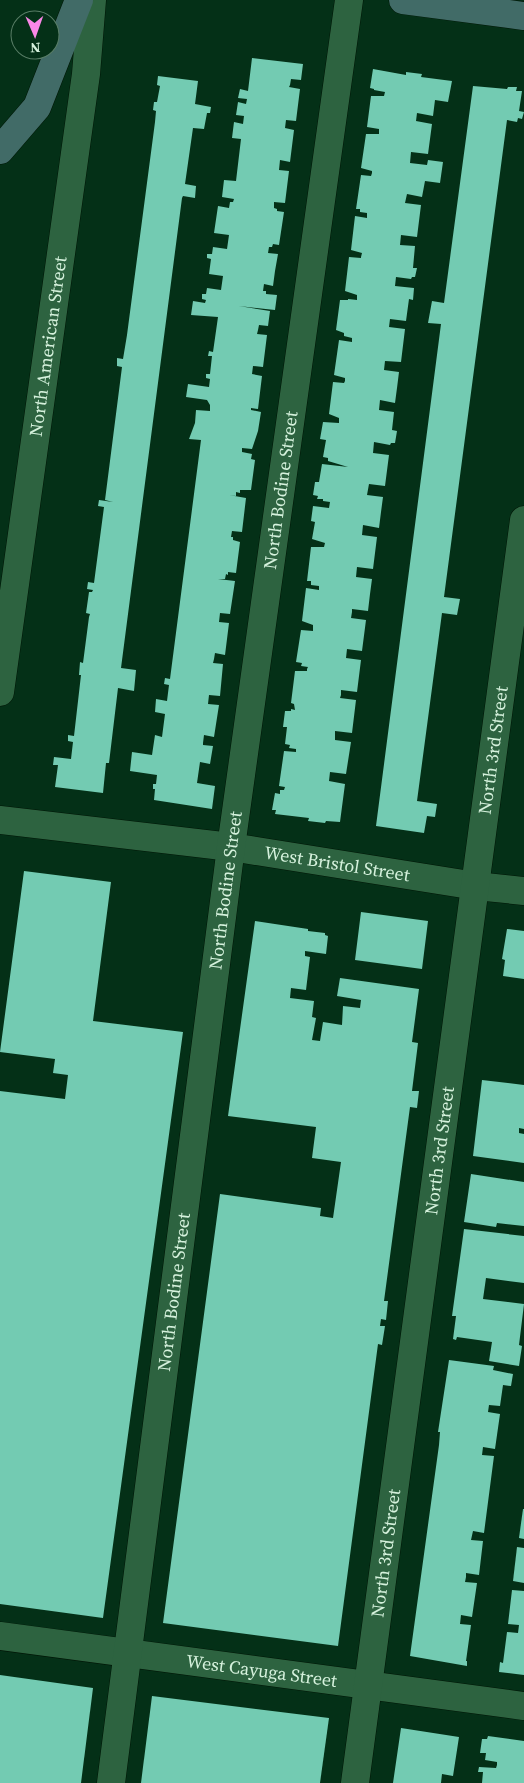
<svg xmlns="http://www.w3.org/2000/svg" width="524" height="1783" font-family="'Source Serif 4',serif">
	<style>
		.building { fill: #73cbb2 }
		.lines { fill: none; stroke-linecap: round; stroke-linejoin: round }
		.street-casing { stroke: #001606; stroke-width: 29 }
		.secondary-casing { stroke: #001606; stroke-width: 29 }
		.street { stroke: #2d6340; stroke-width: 28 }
		.secondary { stroke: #416b67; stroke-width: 28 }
		.labels { text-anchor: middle; stroke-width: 5; stroke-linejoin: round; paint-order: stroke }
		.street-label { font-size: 18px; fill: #d5f1dc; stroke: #043017 }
	</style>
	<rect width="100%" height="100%" fill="#043017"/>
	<g class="building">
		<polygon points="252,58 303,64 301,80 291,79 290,85 289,87 300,89 296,121 286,120 285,128 294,130 290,162 280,160 279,170 289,171 285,203 274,202 274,208 277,209 277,211 284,212 279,245 273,244 272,247 269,247 268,253 278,254 275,271 273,286 264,284 263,291 266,291 266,294 277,295 275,310 239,306 270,311 268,326 259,325 258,330 257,334 267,335 263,367 253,366 252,374 262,376 258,409 251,408 251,410 261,412 258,431 252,449 242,448 242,452 252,454 251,459 255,460 251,490 240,490 240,493 236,492 236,496 229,495 246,498 242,532 232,531 231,537 233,537 233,540 240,542 236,573 228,572 228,575 226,574 225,579 218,579 235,581 230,614 220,613 219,622 229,623 225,655 215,653 214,659 213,663 223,664 220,696 209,695 208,704 219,705 214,737 204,735 203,743 203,745 213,746 210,764 200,762 197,783 215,786 212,809 154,800 155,789 153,789 153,784 156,784 157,775 130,771 132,752 152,755 155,735 162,737 165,714 155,712 156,699 167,701 169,685 164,684 165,678 170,679 201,440 189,439 195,423 196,410 210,411 210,405 207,400 186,397 188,384 209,387 210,379 206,378 206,374 210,374 212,356 208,356 209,351 213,352 218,317 191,315 193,301 205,303 206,300 202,299 202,294 206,294 207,288 221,290 223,276 209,274 211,259 207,258 207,254 212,254 213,247 227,249 229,235 214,233 218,206 229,208 230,202 233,202 234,199 222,197 224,180 236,181 241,139 232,138 234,122 243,124 244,116 236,115 238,102 246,104 247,99 238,98 240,89 248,91"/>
		<polygon points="373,69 406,75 406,72 422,74 421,77 452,81 448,102 435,100 433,116 417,113 416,121 432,124 428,154 411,152 410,163 427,165 428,160 443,162 440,183 425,181 422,197 407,194 405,203 421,205 417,237 401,235 400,245 415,246 413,268 417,268 415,277 412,277 411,279 396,277 395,286 414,288 413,300 409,299 406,321 390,319 389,327 405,329 401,362 385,361 384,370 399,372 397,388 395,403 380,400 379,410 394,412 392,430 397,431 395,443 391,443 390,445 374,442 373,453 389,455 385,486 369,484 367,495 383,497 381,512 379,528 363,525 362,535 377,537 373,569 357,567 356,577 372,579 370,594 368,611 352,609 352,612 351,618 366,620 362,651 347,649 346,658 361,660 357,692 341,690 341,695 340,698 356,700 352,733 335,731 335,740 351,742 346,774 330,772 329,781 345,784 340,822 326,821 325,823 308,821 309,818 275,814 276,810 272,810 275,793 280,794 280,790 284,790 285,787 279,786 284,751 296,752 296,749 289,748 290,745 285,744 287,727 283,727 285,711 291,711 291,709 295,710 294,704 291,703 295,671 307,671 307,669 308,667 301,666 302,663 296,662 301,630 313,631 313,625 302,621 306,588 319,590 319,586 311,585 311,581 307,581 311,547 324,547 325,543 312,539 315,522 311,521 313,506 329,508 330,502 323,501 323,499 317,499 318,496 313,495 315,482 319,482 322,464 348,467 328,461 328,458 323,457 326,440 320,439 323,422 339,423 339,418 329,414 333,382 344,383 345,381 345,378 334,375 339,340 352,342 352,338 344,336 344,333 336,330 340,300 348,300 348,299 357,300 357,295 345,291 349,257 361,258 361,257 362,253 351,250 355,216 367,218 367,213 360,212 360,209 356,209 361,175 371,176 372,173 372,171 361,168 366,134 379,134 379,129 367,127 371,96 384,96 385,92 374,90 374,89 370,88"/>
		<polygon points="158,76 198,81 195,104 211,107 210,113 207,113 204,129 193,128 185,184 196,186 195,198 183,196 182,198 121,668 136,670 134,691 118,688 109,763 106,763 103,793 55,787 58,765 53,765 54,757 71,759 73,742 68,741 68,735 74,736 81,675 79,675 80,662 83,663 89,617 90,614 86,613 89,592 92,592 93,590 87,589 88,582 94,583 104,507 98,506 99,500 113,502 105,500 122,367 117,366 117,358 123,359 127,335 155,122 156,111 153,110 154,102 157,102 160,86 157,85"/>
		<polygon points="473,86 507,89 508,87 517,87 516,91 522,91 519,111 524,112 522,119 518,118 517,122 507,120 444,597 460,599 457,615 442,613 417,801 437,804 435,817 427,816 424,833 376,826 441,324 428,323 432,301 444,303"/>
		<polygon points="24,871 111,882 93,1021 183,1032 103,1618 0,1604 0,1091 65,1099 68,1075 53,1073 55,1059 0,1052"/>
		<polygon points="361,912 428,921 422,969 355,960"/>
		<polygon points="255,921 308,929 308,931 325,933 325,935 328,936 326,954 305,951 305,956 310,957 306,990 291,988 290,998 314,1001 312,1017 316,1018 312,1040 320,1041 323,1022 342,1025 343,1006 360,1008 361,1000 337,996 340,978 419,989 412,1042 418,1043 412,1091 419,1091 417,1108 410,1107 384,1301 388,1301 386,1320 381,1319 380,1326 385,1326 382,1345 378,1344 338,1646 163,1623 220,1194 321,1208 320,1216 333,1218 341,1162 312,1158 316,1127 228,1116"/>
		<polygon points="507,929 524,931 524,979 503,976 505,960 502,959"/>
		<polygon points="482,1080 524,1085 524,1129 519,1128 519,1133 524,1134 524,1163 473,1156"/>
		<polygon points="471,1174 524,1182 524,1226 497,1223 496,1227 464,1222"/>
		<polygon points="464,1229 524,1236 524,1283 486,1278 483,1299 524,1304 519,1345 522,1346 519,1366 489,1361 492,1342 457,1337 456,1340 453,1339 456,1316 452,1316"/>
		<polygon points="449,1360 494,1366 493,1370 513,1374 511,1386 503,1385 500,1406 489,1405 488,1412 500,1414 495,1449 483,1447 482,1455 494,1456 484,1533 473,1531 471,1540 483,1541 479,1575 466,1573 466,1577 465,1582 477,1583 472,1617 461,1615 460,1624 471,1625 466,1661 467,1661 467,1666 410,1656 439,1445 440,1432 438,1432"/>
		<polygon points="523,1509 524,1509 524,1539 519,1538"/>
		<polygon points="517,1547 524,1548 524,1583 513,1581"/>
		<polygon points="512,1590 524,1591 524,1675 499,1672 500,1662 503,1663 507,1632 518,1633 519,1625 508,1624"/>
		<polygon points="0,1675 93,1688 81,1783 0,1783"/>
		<polygon points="152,1696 329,1718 320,1783 141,1783"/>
		<polygon points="401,1728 459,1737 453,1776 442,1774 441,1783 393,1783"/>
		<polygon points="488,1736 524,1741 524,1783 482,1783 483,1772 478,1772 479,1767 496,1768 497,1765 497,1762 485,1760 486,1753 480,1753 482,1739 487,1739"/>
	</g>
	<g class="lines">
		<g class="street-casing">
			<g id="street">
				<path id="s1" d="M 0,692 L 86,74 L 92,0"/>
				<path id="s2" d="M 0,820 L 231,847 L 476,886 L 524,891"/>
				<path id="s3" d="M 0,1636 L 524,1706"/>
				<path id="s4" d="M 111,1783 L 231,847 L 349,0"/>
				<path id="s5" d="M 355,1783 L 524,520"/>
			</g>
		</g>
		<g class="secondary-casing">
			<g id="secondary">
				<polyline points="403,0 524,16"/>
				<polyline points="0,150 37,107 79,0"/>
			</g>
		</g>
		<use href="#street" class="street"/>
		<use href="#secondary" class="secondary"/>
	</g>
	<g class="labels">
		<g class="street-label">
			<text dy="6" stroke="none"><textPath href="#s1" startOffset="349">North American Street</textPath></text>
			<text dy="6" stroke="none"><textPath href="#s4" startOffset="1304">North Bodine Street</textPath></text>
			<text dy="6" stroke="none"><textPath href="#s5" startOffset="1042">North 3rd Street</textPath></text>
			<text dy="6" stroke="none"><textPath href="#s2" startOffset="340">West Bristol Street</textPath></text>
			<text dy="6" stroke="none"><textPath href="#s4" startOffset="900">North Bodine Street</textPath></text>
			<text dy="6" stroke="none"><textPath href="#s5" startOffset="638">North 3rd Street</textPath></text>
			<text dy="6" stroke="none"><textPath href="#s4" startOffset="495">North Bodine Street</textPath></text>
			<text dy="6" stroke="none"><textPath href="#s5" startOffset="232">North 3rd Street</textPath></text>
			<text dy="6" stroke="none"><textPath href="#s3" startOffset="264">West Cayuga Street</textPath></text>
		</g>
	</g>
	<g transform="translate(35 35) rotate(178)"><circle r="24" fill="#043017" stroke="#587d66"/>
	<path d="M0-4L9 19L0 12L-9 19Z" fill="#fa87e7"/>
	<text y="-8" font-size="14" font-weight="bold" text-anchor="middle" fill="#d5f1dc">N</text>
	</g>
</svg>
